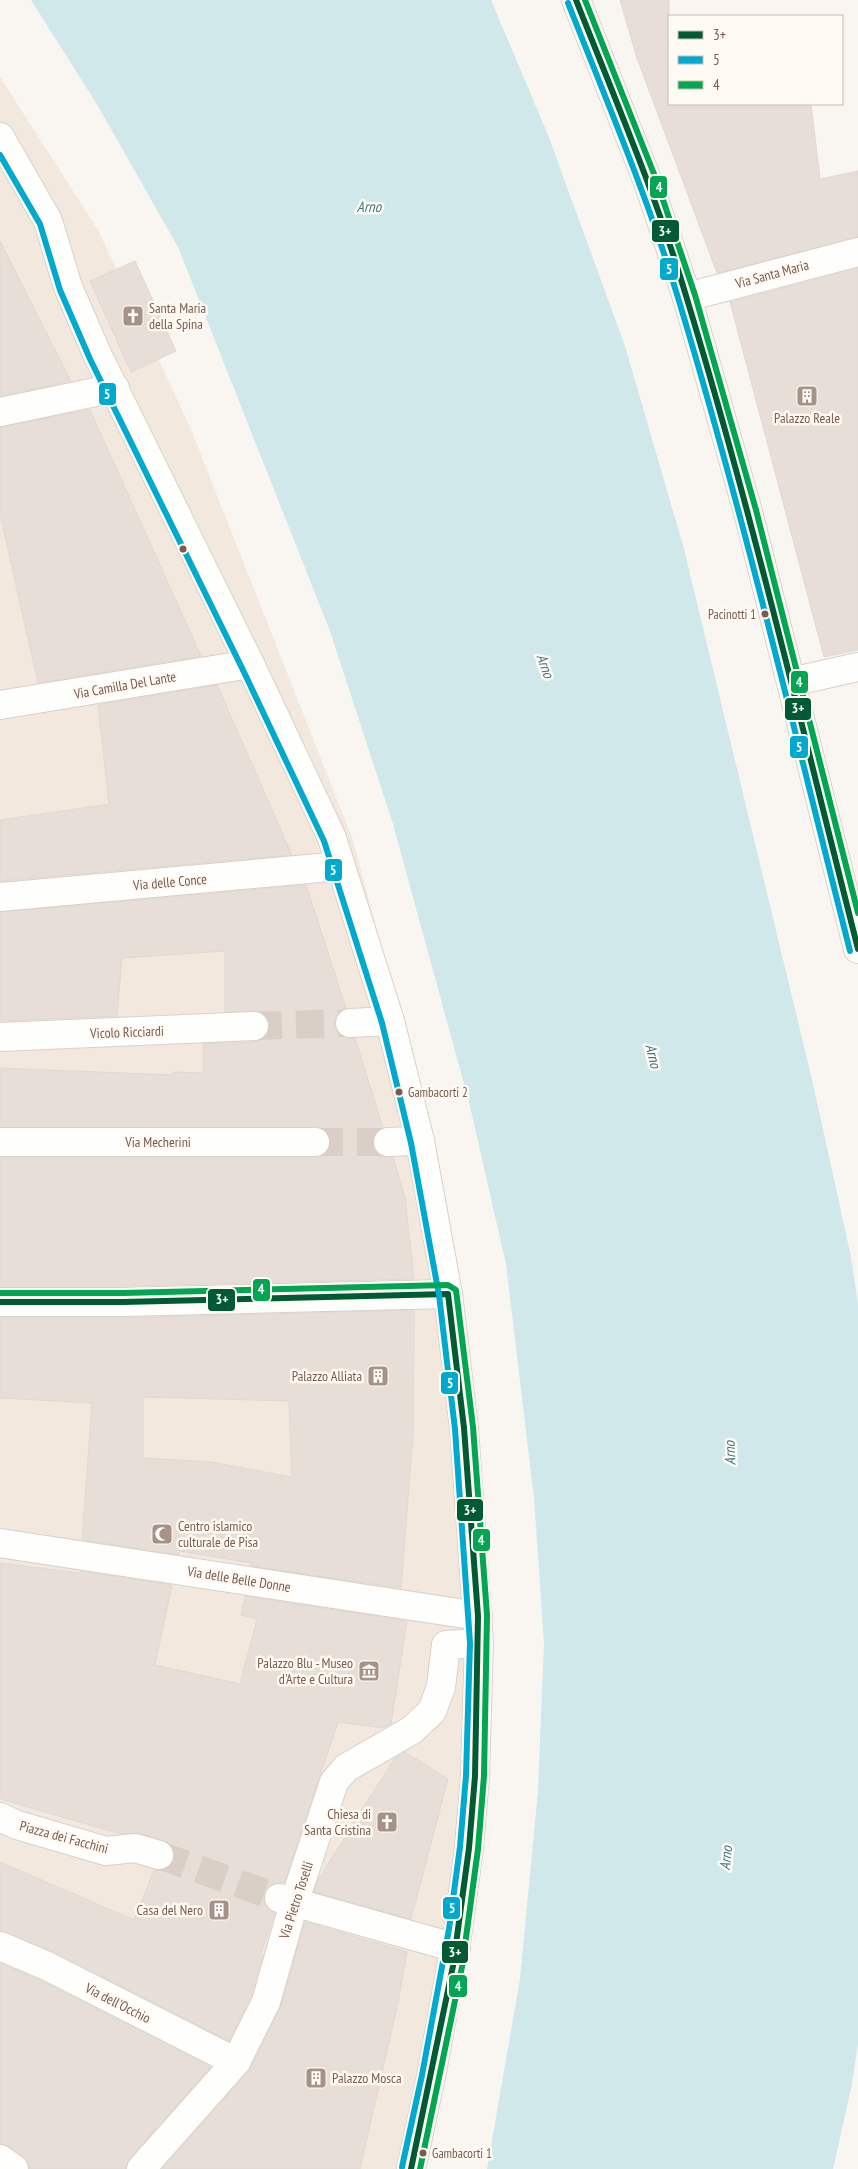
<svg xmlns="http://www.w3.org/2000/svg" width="858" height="2169" font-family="'PT Sans Narrow',sans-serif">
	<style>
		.residential { fill: #f2e8de }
		.water { fill: #d0e8ea }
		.building { fill: #e6ded7; stroke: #e2d8d2; fill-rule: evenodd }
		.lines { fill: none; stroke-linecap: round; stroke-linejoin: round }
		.street-tunnel { stroke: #d9cfc7; stroke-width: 28; stroke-dasharray: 28 14; stroke-linecap: butt }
		.street-casing { stroke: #d7d1cb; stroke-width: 30 }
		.secondary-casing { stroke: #d9d2cb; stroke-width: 30 }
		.street { stroke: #fefefd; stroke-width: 28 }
		.secondary { stroke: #fefefd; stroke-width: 28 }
		.bus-1-casing { stroke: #fffaf3; stroke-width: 10 }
		.bus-2-casing { stroke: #fffaf3; stroke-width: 10 }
		.bus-3-casing { stroke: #fffaf3; stroke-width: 10 }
		.bus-1 { stroke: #005b35; stroke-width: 6 }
		.bus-2 { stroke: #00a9ce; stroke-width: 6 }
		.bus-3 { stroke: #00a651; stroke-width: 6 }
		.bus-dot { fill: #7a5c4d; stroke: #fffaf3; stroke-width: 2 }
		.labels { text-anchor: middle; stroke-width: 5; stroke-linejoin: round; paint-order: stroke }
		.bus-label { font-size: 13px; fill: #7a5c4d; stroke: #fffaf3; text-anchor: start }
		.street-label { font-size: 14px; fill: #7a5c4d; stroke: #fffaf3 }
		.poi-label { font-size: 14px; fill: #7a5c4d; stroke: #fffaf3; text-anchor: end }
		.water-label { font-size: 15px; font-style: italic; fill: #437c86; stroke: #fffaf3 }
		.line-badge { stroke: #fffaf3; stroke-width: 2 }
		.badge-label { font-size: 14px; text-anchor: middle; font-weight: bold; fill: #fff }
	</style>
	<rect width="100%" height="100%" fill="#f9f5f0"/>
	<polygon class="residential" points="0,77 98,230 190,427 353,840 432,1140 462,1292 476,1436 490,1668 411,2169 0,2169"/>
	<polygon class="water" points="31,0 491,0 548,135 625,346 684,549 814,1088 851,1257 858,1304 858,2043 852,2084 833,2169 487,2169 520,1979 538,1791 544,1643 534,1498 506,1264 469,1102 393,824 330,631 178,247 98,106"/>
	<g class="building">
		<polygon points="620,0 669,0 669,104 811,104 820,179 858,171 858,237 717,273 637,58"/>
		<polygon points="0,241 71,381 0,396"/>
		<polygon points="135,261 176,351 131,372 90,281"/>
		<polygon points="858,268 858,650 824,657 730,302"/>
		<polygon points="90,410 201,656 38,683 0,514 0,427"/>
		<polygon points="217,685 292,855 0,881 0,820 109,804 98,705"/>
		<polygon points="306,885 346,1008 336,1015 334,1024 337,1031 342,1037 355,1038 383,1128 374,1135 372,1143 375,1150 381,1156 393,1157 405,1197 414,1279 123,1286 0,1286 0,1158 315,1158 323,1155 329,1149 331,1142 328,1134 322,1128 315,1126 0,1126 0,1068 173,1075 173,1072 204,1073 203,1044 255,1042 262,1039 268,1034 270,1026 267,1018 261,1012 225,1012 225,951 122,958 117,1016 0,1021 0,912"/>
		<path d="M 414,1310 L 413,1435 L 401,1588 L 251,1566 L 251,1563 L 180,1551 L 179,1555 L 82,1540 L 92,1403 L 0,1398 L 0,1318 L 123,1318 ZM 143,1397 L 289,1401 L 292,1477 L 211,1462 L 143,1458 Z"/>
		<polygon points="0,1563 80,1573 80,1571 172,1585 155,1665 240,1684 257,1619 241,1615 245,1596 407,1621 391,1724 383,1728 338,1722 284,1883 275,1883 268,1887 264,1893 264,1902 268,1909 275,1913 261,1953 263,1954 251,1996 229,2041 54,1952 0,1931 0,1862 134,1920 154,1870 162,1870 169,1867 174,1860 174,1852 171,1845 163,1840 139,1833 121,1834 0,1799"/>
		<polygon points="405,1752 448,1779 411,1919 314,1892 318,1880 394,1759"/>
		<polygon points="305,1922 407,1952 398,2003 360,2169 162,2169 250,2069 281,2006"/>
		<polygon points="0,1963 40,1980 211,2067 129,2159 126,2169 29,2169 28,2162 23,2156 9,2146 0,2144"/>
	</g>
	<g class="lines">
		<g class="street-tunnel">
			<polyline points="254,1026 350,1023"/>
			<polyline points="315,1142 388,1142"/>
			<polyline points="159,1855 279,1898"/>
		</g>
		<g class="street-casing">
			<g id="street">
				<polyline points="687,297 858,252"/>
				<polyline points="0,412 115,388"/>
				<polyline points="791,682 858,667"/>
				<polyline points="0,705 250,664"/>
				<polyline points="0,897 341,866"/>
				<polyline points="350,1023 390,1021"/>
				<polyline points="0,1037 254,1026"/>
				<polyline points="0,1142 315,1142"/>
				<polyline points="388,1142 420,1141"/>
				<polyline points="0,1302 123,1302 448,1294"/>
				<polyline points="0,1543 478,1616"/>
				<polyline points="0,1817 17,1825 106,1851 135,1848 159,1855"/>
				<polyline points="279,1898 456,1948"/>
				<polyline points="0,1946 47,1966 236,2062"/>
				<polyline points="0,2159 14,2169"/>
				<polyline points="141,2169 236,2062 266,2002 294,1903 334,1782 346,1768 412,1730 432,1711 441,1687 446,1645 479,1643"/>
			</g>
		</g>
		<g class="secondary-casing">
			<g id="secondary">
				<polyline points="576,0 648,182 687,297 748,512 858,949"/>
				<polyline points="0,137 48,221 68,287 98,356 250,664 332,838 390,1021 420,1141 448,1294 464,1428 479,1643 475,1776 469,1848 458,1930 431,2077 411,2169"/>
			</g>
		</g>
		<use href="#street" class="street"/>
		<use href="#secondary" class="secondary"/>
		<g class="bus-1-casing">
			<g id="bus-1">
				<path d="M 576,0 C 615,99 657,197 687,299 C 752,513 803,732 858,949"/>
				<polyline points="0,1302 123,1302 448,1294 464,1428 478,1616 475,1776 469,1848 453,1966 411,2169"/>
			</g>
		</g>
		<g class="bus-2-casing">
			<g id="bus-2">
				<path d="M 568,3 C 607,102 649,200 679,301 C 744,516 795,734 850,951"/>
				<polyline points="0,155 40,224 60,290 90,359 242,668 324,841 382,1023 411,1143 439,1295 455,1429 470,1643 466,1776 460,1847 449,1929 422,2075 402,2167"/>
			</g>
		</g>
		<g class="bus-3-casing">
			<g id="bus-3">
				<polyline points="585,0 656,179 695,295 756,510 858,913"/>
				<polyline points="0,1293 123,1293 448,1285 456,1290 473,1427 487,1615 484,1776 478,1849 462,1967 420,2169"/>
			</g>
		</g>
		<use href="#bus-1" class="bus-1"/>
		<use href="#bus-2" class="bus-2"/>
		<use href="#bus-3" class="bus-3"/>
	</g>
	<defs>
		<g id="church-square" transform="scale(1.125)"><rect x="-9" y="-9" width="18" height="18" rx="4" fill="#a69286" stroke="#fffaf3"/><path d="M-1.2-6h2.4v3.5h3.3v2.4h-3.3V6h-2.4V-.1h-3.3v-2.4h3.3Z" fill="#fff"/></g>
		<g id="building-square" transform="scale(1.125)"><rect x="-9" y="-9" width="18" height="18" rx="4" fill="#a69286" stroke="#fffaf3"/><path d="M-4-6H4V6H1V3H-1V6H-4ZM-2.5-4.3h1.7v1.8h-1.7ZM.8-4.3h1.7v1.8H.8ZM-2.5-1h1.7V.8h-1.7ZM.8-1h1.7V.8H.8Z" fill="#fff"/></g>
		<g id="mosque-square" transform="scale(1.125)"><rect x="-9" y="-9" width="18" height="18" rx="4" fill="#a69286" stroke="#fffaf3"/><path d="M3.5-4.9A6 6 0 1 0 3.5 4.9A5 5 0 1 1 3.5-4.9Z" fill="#fff"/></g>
		<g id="museum-square" transform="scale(1.125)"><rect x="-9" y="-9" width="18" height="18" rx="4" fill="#a69286" stroke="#fffaf3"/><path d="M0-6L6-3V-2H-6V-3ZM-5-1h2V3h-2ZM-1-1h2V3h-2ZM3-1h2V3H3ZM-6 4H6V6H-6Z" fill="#fff"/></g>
	</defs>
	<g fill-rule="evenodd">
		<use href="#church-square" x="133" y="316"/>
		<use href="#building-square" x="807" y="396"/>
		<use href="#building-square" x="378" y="1376"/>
		<use href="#mosque-square" x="162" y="1534"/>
		<use href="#museum-square" x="369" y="1671"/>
		<use href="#church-square" x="387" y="1822"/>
		<use href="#building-square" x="219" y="1910"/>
		<use href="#building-square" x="316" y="2078"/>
	</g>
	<g class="bus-dot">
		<circle cx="183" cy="549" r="4.5"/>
		<circle cx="765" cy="614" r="4.5"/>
		<circle cx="399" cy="1092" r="4.5"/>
		<circle cx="423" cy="2153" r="4.5"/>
	</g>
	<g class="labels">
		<g class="bus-label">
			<text x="756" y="619" text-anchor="end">Pacinotti 1</text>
			<text x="408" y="1097">Gambacorti 2</text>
			<text x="432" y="2158">Gambacorti 1</text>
		</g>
		<g class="street-label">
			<text transform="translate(772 274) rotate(-15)" y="5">Via Santa Maria</text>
			<text transform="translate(125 685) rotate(-10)" y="5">Via Camilla Del Lante</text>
			<text transform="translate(170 882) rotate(-5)" y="5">Via delle Conce</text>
			<text transform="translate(127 1032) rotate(-2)" y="5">Vicolo Ricciardi</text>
			<text x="158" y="1147">Via Mecherini</text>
			<text transform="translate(239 1579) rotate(9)" y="5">Via delle Belle Donne</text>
			<text transform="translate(64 1837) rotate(15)" y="5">Piazza dei Facchini</text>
			<text transform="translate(296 1900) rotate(-72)" y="5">Via Pietro Toselli</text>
			<text transform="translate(118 2003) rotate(27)" y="5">Via dell'Occhio</text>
		</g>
		<g class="poi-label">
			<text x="149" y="313" text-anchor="start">Santa Maria<tspan x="149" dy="16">della Spina</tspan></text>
			<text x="807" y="423" text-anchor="middle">Palazzo Reale</text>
			<text x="362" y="1381">Palazzo Alliata</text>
			<text x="178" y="1531" text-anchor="start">Centro islamico<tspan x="178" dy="16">culturale de Pisa</tspan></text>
			<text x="353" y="1668">Palazzo Blu - Museo<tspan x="353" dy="16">d'Arte e Cultura</tspan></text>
			<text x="371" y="1819">Chiesa di<tspan x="371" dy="16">Santa Cristina</tspan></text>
			<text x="203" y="1915">Casa del Nero</text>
			<text x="332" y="2083" text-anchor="start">Palazzo Mosca</text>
		</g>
		<g class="water-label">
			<text x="369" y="212">Arno</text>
			<text transform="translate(545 666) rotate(70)" y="5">Arno</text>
			<text transform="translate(653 1056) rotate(76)" y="5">Arno</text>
			<text transform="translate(730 1453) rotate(-92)" y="5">Arno</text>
			<text transform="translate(726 1858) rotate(-84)" y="5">Arno</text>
		</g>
	</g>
	<g class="line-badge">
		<rect x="649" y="175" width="19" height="24" rx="5" fill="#00a651"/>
		<rect x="651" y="219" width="29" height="24" rx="5" fill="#005b35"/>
		<rect x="659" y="257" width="20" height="24" rx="5" fill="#00a9ce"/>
		<rect x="98" y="382" width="19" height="24" rx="5" fill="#00a9ce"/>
		<rect x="790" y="670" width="19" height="24" rx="5" fill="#00a651"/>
		<rect x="784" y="697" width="28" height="24" rx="5" fill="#005b35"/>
		<rect x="789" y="735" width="20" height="24" rx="5" fill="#00a9ce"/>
		<rect x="324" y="858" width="19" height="24" rx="5" fill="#00a9ce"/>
		<rect x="252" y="1278" width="19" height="24" rx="5" fill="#00a651"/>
		<rect x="207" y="1288" width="29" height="24" rx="5" fill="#005b35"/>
		<rect x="440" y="1371" width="19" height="24" rx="5" fill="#00a9ce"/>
		<rect x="456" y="1498" width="28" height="24" rx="5" fill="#005b35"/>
		<rect x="472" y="1528" width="19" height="24" rx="5" fill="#00a651"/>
		<rect x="442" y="1896" width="19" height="24" rx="5" fill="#00a9ce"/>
		<rect x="441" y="1940" width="28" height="24" rx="5" fill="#005b35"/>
		<rect x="448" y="1974" width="20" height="24" rx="5" fill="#00a651"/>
	</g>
	<g class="badge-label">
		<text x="659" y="192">4</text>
		<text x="665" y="236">3+</text>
		<text x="669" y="274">5</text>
		<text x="107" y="399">5</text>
		<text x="799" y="687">4</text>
		<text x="798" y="713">3+</text>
		<text x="799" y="752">5</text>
		<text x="333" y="875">5</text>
		<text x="261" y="1294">4</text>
		<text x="222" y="1304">3+</text>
		<text x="450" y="1388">5</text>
		<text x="470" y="1515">3+</text>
		<text x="481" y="1545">4</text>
		<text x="452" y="1913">5</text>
		<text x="455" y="1957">3+</text>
		<text x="458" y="1991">4</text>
	</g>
	<rect x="668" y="15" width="175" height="90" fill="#fffaf3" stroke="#cabbb1"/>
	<rect x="678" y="31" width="25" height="8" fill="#005b35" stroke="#cabbb1"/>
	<text x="713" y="40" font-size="15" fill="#7a5c4d">3+</text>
	<rect x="678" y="56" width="25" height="8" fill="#00a9ce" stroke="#cabbb1"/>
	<text x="713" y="65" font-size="15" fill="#7a5c4d">5</text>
	<rect x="678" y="81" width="25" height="8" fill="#00a651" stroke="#cabbb1"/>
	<text x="713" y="90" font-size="15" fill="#7a5c4d">4</text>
</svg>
